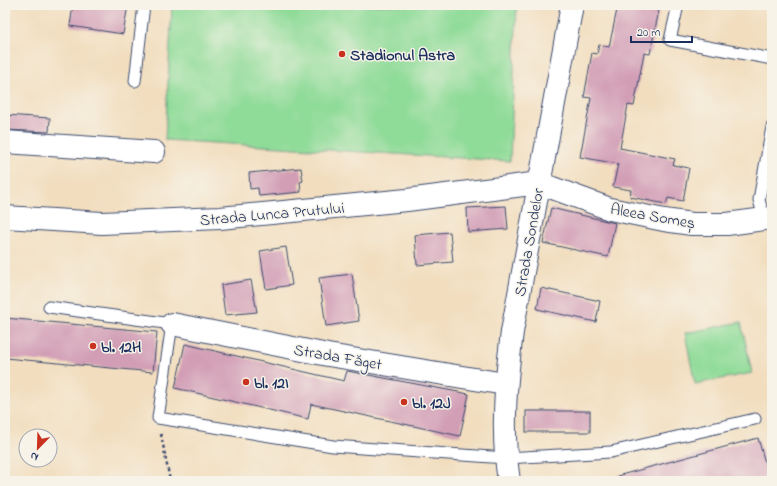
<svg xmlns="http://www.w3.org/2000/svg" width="777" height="486" font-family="'Indie Flower',sans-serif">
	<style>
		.green { fill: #8fdb98; stroke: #55857b }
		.building { fill: #d29eb6 }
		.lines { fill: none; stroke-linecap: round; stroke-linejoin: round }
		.lane-casing { stroke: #3b496d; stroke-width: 13 }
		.street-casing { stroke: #3b496d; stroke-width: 24 }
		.secondary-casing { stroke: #3b496d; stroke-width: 24 }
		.path { stroke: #3b496d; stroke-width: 2.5; stroke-dasharray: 3 3; stroke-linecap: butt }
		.lane { stroke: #fff; stroke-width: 11 }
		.street { stroke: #fff; stroke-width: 22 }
		.secondary { stroke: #fff; stroke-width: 22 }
		.poi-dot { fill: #c8321e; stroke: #f7f3e8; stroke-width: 1.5 }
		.labels { text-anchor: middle; stroke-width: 3; stroke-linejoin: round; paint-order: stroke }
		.poi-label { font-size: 16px; font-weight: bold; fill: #1b2f5e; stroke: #f7f3e8; text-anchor: start }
		.street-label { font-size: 16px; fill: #1b2f5e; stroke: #f7f3e8 }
	</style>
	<rect width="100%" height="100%" fill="#f7f3e8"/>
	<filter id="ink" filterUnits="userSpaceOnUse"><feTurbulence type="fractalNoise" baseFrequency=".025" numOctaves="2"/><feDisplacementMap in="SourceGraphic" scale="8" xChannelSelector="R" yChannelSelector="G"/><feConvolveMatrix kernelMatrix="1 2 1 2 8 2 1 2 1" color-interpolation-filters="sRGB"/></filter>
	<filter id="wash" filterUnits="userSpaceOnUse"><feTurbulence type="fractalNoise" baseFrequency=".012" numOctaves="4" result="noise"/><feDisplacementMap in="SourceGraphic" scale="16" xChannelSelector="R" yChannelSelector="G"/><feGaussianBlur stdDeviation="0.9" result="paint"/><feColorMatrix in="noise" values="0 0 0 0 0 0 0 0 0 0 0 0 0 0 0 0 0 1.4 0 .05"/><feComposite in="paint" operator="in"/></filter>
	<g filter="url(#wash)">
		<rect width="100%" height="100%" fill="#f2debf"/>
		<g class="green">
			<polygon points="172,5 517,5 510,161 165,140"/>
			<polygon points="741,322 752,373 695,384 685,333"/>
		</g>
		<g id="blocks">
			<g class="building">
				<polygon points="73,5 128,5 123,34 70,26"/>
				<polygon points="618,5 660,5 650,54 644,53 634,106 628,105 620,148 675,159 673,165 689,168 683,201 668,198 666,204 630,197 631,190 613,187 618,164 580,157 591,98 584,97 592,53 597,54 599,45 609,47"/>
				<polygon points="5,115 50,118 49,132 5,130"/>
				<polygon points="301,168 303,181 300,182 301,192 259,196 258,188 250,189 249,173"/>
				<polygon points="506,206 508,229 468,232 467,208"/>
				<polygon points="551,208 615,223 608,257 543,243"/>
				<polygon points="450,232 453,262 417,265 415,235"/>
				<polygon points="286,247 292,285 266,289 260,251"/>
				<polygon points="352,274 359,321 326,326 319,278"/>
				<polygon points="251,280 257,312 225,315 221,285"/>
				<polygon points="541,288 600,301 596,322 537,309"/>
				<polygon points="5,318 157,332 153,372 5,358"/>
				<polygon points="185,344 344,381 347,371 469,394 460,436 311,404 308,419 175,388"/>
				<rect x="526" y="411" width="64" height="21"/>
				<polygon points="758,438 769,477 755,481 618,481 617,476"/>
			</g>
		</g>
	</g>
	<g filter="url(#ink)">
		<use href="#blocks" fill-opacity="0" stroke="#3b496d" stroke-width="1"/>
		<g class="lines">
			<g class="lane-casing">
				<g id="lane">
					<polyline points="678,5 670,40 772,59"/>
					<polyline points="135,81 144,5"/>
					<polyline points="765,221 759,200 772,127"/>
					<polyline points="49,307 172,324 158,418 333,446 506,458 611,452 755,419"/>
				</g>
			</g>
			<g class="street-casing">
				<g id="street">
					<polyline points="5,142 154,152"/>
					<polyline points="5,217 102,223 220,218 407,200 539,183 610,209 664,220 692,224 727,224 772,218"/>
					<polyline points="172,324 328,355 505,384"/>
				</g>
			</g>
			<g class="secondary-casing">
				<path id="secondary" d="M 509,481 C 501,430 506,382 512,332 L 572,5"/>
			</g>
			<polyline class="path" points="161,434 170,481"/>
			<use href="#lane" class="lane"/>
			<use href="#street" class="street"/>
			<use href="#secondary" class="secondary"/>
		</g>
	</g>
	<g class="poi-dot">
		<circle cx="342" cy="54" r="4"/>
		<circle cx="93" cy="346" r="4"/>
		<circle cx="246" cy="382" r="4"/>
		<circle cx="404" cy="402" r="4"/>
	</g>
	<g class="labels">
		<g class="poi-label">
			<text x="350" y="60">Stadionul Astra</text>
			<text x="101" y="352">bl. 12H</text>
			<text x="254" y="388">bl. 12I</text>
			<text x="412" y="408">bl. 12J</text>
		</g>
		<g class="street-label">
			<text transform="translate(272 213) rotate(-5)" y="6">Strada Lunca Prutului</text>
			<text transform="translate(653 215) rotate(10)" y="6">Aleea Someș</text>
			<text transform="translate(528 242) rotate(-80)" y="6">Strada Sondelor</text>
			<text transform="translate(338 356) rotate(10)" y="6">Strada Făget</text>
		</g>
	</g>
	<rect width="777" height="486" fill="none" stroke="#f7f3e8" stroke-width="20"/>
	<g transform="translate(38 448) rotate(203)"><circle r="19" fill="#f7f3e8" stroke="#9fa5b1"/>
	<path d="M0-3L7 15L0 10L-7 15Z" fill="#c8321e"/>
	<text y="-6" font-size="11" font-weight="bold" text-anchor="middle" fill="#1b2f5e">N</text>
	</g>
	<path d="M631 36v6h61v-6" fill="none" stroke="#1b2f5e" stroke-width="2"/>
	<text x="637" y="36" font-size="12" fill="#1b2f5e" stroke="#f7f3e8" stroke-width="3" paint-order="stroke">20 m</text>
</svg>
